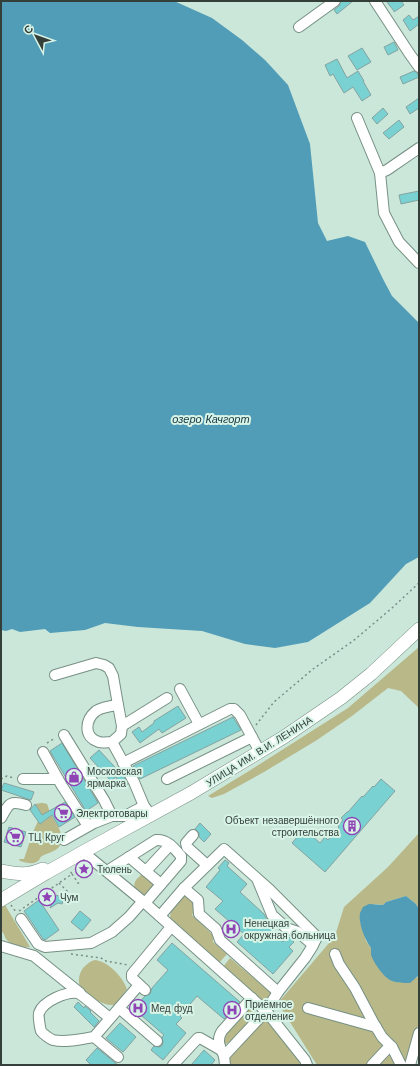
<svg xmlns="http://www.w3.org/2000/svg" width="420" height="1066" font-family="'Work Sans',sans-serif">
	<style>
		.green { fill: #b8b889 }
		.water { fill: #519cb7 }
		.building { fill: #7ad1d1; stroke: #84a3a2 }
		.lines { fill: none; stroke-linecap: round; stroke-linejoin: round }
		.minor-casing { stroke: #769084; stroke-width: 12 }
		.major-casing { stroke: #769084; stroke-width: 14 }
		.path { stroke: #7b8e86; stroke-width: 1.5; stroke-dasharray: 2 3; stroke-linecap: butt }
		.minor { stroke: #fff; stroke-width: 10 }
		.major { stroke: #fff; stroke-width: 13 }
		.labels { text-anchor: middle; stroke-width: 4; stroke-linejoin: round; paint-order: stroke }
		.street-label { font-size: 10px; fill: #343f3a; stroke: #d8f4e7 }
		.poi-label { font-size: 10px; fill: #343f3a; stroke: #d8f4e7; text-anchor: start }
		.water-label { font-size: 11px; font-style: italic; fill: #153845; stroke: #d8f4e7 }
	</style>
	<rect width="100%" height="100%" fill="#cbe7da"/>
	<g class="green">
		<polygon points="419,647 419,708 401,691 388,688 352,716 317,740 264,772 224,794 212,798 208,796 249,771 348,708"/>
		<path d="M 41,803 C 43,803 45,803 47,804 C 48,806 49,810 50,813 C 55,822 67,836 59,847 C 55,852 47,853 42,856 C 39,858 41,858 38,861 C 33,865 26,863 20,861 L 19,859 L 24,859 L 33,832 L 38,821 L 40,824 L 46,820 L 35,804 Z"/>
		<polygon points="419,833 419,909 416,904 406,896 386,902 383,905 375,904 360,921 366,941 371,948 416,978 419,975 419,1023 406,1064 405,1065 317,1065 278,1003 335,936 344,907 388,867"/>
		<path d="M 143,874 L 155,885 L 145,896 C 131,891 131,881 143,874 Z"/>
		<polygon points="184,896 187,896 193,899 194,911 192,915 213,935 213,942 227,954 219,963 170,919 171,909 182,897"/>
		<path d="M 5,905 L 30,947 C 23,947 11,946 6,939 C 4,936 5,934 1,931 L 1,908 Z"/>
		<polygon points="230,958 270,992 270,996 267,1000 263,1001 223,967"/>
		<path d="M 95,960 C 109,962 122,976 127,989 C 124,993 120,1001 116,1004 C 109,1009 88,996 83,991 C 77,985 78,975 83,968 C 87,964 90,961 95,960 Z"/>
		<polygon points="250,1006 255,1009 256,1016 239,1036 226,1044 224,1044 222,1035"/>
		<path d="M 264,1017 C 278,1032 292,1047 301,1065 L 228,1065 L 227,1057 Z"/>
	</g>
	<g class="water">
		<polygon points="1,1 174,1 212,18 242,40 265,60 288,85 310,144 318,223 327,241 348,236 365,242 383,279 392,296 419,323 419,557 406,564 370,603 308,642 275,648 245,644 202,631 138,627 105,623 85,630 50,633 45,629 20,632 12,629 6,631 1,630"/>
		<path d="M 406,896 L 416,904 L 419,909 L 419,975 L 410,983 C 403,983 396,983 390,980 C 384,977 372,961 371,954 C 371,954 371,948 371,948 C 365,940 358,923 360,913 C 361,911 362,909 363,907 L 369,904 L 383,905 L 386,902 Z"/>
	</g>
	<g class="building">
		<polygon points="341,1 353,1 337,14 334,10 339,6"/>
		<polygon points="386,1 401,1 404,5 394,12 394,11"/>
		<polygon points="409,15 413,20 419,16 419,24 410,31 403,20"/>
		<polygon points="394,42 398,50 388,55 384,47"/>
		<polygon points="362,48 371,62 357,70 348,56"/>
		<polygon points="337,59 347,78 358,71 364,81 363,81 371,95 362,101 353,87 344,93 333,74 330,76 325,65"/>
		<polygon points="414,71 417,73 419,77 403,84 400,77"/>
		<polygon points="419,98 419,108 410,114 406,107"/>
		<polygon points="383,108 388,114 377,124 372,118"/>
		<polygon points="399,120 404,127 389,139 383,133"/>
		<polygon points="419,191 419,200 401,204 399,195"/>
		<polygon points="178,706 186,718 162,733 159,729 140,743 132,732 139,727 142,732 154,723 154,721"/>
		<polygon points="233,717 241,730 140,779 133,766"/>
		<polygon points="62,743 98,803 86,811 50,751"/>
		<polygon points="99,750 125,778 128,785 121,788 116,777 111,781 90,758"/>
		<polygon points="381,779 395,791 325,872 292,843 304,829 320,843 325,837 328,840 339,827 338,826 343,820 341,818 347,812 348,812 362,796 363,797 373,786 374,787"/>
		<polygon points="4,783 34,792 31,800 1,790"/>
		<polygon points="65,802 75,817 59,827 52,815 40,824 30,810 35,804 42,815"/>
		<polygon points="200,823 211,834 204,842 199,837 199,833 195,829"/>
		<polygon points="9,827 26,832 21,847 4,842"/>
		<polygon points="225,860 229,863 227,866 247,884 240,892 264,914 267,920 275,927 271,932 283,942 288,936 294,942 289,947 293,951 273,974 237,942 244,934 215,909 223,901 206,887 220,870 218,868"/>
		<polygon points="56,895 64,898 62,904 58,903 50,908"/>
		<polygon points="39,900 59,930 45,940 43,939 24,911"/>
		<polygon points="80,911 91,920 82,931 71,922"/>
		<polygon points="172,943 240,1002 224,1019 197,996 180,1016 182,1018 176,1024 186,1033 163,1060 151,1050 154,1046 159,1047 162,1046 163,1042 162,1037 164,1035 134,1009 145,996 150,994 152,988 168,970 157,960"/>
		<polygon points="78,1002 84,1008 85,1006 91,1011 90,1012 99,1021 94,1027 74,1007"/>
		<polygon points="120,1023 136,1037 123,1052 106,1038"/>
		<polygon points="97,1048 114,1062 118,1065 91,1065 86,1060"/>
		<polygon points="204,1050 215,1060 211,1065 191,1065"/>
	</g>
	<g class="lines">
		<g class="minor-casing">
			<g id="minor">
				<polyline points="375,1 409,53 419,67"/>
				<polyline points="299,27 335,1"/>
				<polyline points="357,118 380,173 384,213 399,242 419,263"/>
				<polyline points="380,173 387,170 419,148"/>
				<polyline points="55,675 96,663 104,665 109,668 113,676 118,705"/>
				<polyline points="180,689 199,724"/>
				<path d="M 118,705 L 122,726 L 121,734 L 112,742 C 108,742 102,743 99,742 C 83,737 85,720 96,711 C 102,707 110,706 118,705 Z"/>
				<polyline points="122,726 167,698"/>
				<polyline points="112,742 134,782 144,806"/>
				<polyline points="43,752 58,779"/>
				<polyline points="123,763 230,709 234,709 240,715 260,752"/>
				<polyline points="23,779 58,779 62,786 88,826"/>
				<polyline points="167,779 252,737"/>
				<polyline points="112,816 125,816 144,806 148,811"/>
				<path d="M 1,818 C 9,804 9,800 26,805"/>
				<polyline points="193,835 186,843 187,847 207,865"/>
				<polyline points="64,840 94,823 112,816 104,800 64,735"/>
				<polyline points="83,852 145,903 266,1011 305,1060 307,1065"/>
				<polyline points="129,857 161,884"/>
				<path d="M 107,871 L 156,840 C 167,839 174,848 181,856 L 181,861 L 145,903"/>
				<polyline points="146,871 170,845"/>
				<polyline points="258,881 272,915 282,924 286,928 298,932 313,945"/>
				<polyline points="184,888 198,900 199,914 216,929 220,940 278,992"/>
				<polyline points="160,916 184,888 224,849 269,889 317,937 312,947 305,958 278,992 266,1011 224,1056 225,1065"/>
				<polyline points="21,919 38,944 45,947 91,943 112,932 129,917 143,901"/>
				<polyline points="1,946 34,956 80,993"/>
				<polyline points="335,954 339,964 355,988 373,1022 382,1037 392,1047"/>
				<polyline points="145,990 132,978 132,974 171,927"/>
				<polyline points="119,1008 157,1041"/>
				<polyline points="308,1008 376,1027"/>
				<path d="M 110,1018 C 104,1014 83,995 78,993 C 67,991 43,1001 39,1013 C 38,1015 40,1028 41,1031 C 43,1034 50,1039 53,1040 C 66,1043 81,1039 94,1037 L 139,985"/>
				<polyline points="94,1037 118,1057"/>
				<path d="M 224,1056 C 220,1047 216,1040 222,1031 L 252,998"/>
				<polyline points="173,1065 198,1038 200,1038 221,1050"/>
				<polyline points="372,1065 387,1049 392,1047 401,1065"/>
				<polyline points="410,1065 419,1033"/>
			</g>
		</g>
		<g class="major-casing">
			<g id="major">
				<path d="M 1,871 C 17,874 27,876 43,869"/>
				<polyline points="1,900 46,873 83,852 191,793 284,737 341,698 371,674 419,629"/>
			</g>
		</g>
		<g class="path">
			<polyline points="256,725 274,702 313,669 353,641 392,608 419,583"/>
			<polyline points="47,743 55,738"/>
			<polyline points="1,779 7,776 14,778"/>
			<polyline points="72,874 78,883 81,884"/>
			<polyline points="59,883 69,893"/>
			<polyline points="11,905 16,912"/>
			<polyline points="19,911 72,874 70,871"/>
			<polyline points="71,954 101,958 106,961 128,965"/>
		</g>
		<use href="#minor" class="minor"/>
		<use href="#major" class="major"/>
	</g>
	<defs>
		<g id="shop-ring" transform="scale(0.9)"><circle r="9.5" fill="#d8f4e7" stroke="#8f43b5" stroke-width="1.5"/><path d="M-5-2.5h2.3a2.7 3.5 0 0 1 5.4 0H5L5.5 6h-11ZM-1.5-2.5h3a1.5 2.3 0 0 0-3 0Z" fill="#8f43b5"/></g>
		<g id="supermarket-ring" transform="scale(0.9)"><circle r="9.5" fill="#d8f4e7" stroke="#8f43b5" stroke-width="1.5"/><path d="M-6-5.5h2.5l.6 2H6L4.5 2H-2.5L-4.4-4H-6ZM-1.5 3.2a1.3 1.3 0 1 0 .1 0ZM3 3.2a1.3 1.3 0 1 0 .1 0Z" fill="#8f43b5"/></g>
		<g id="building-ring" transform="scale(0.9)"><circle r="9.5" fill="#d8f4e7" stroke="#8f43b5" stroke-width="1.5"/><path d="M-4-6H4V6H1V3H-1V6H-4ZM-2.5-4.3h1.7v1.8h-1.7ZM.8-4.3h1.7v1.8H.8ZM-2.5-1h1.7V.8h-1.7ZM.8-1h1.7V.8H.8Z" fill="#8f43b5"/></g>
		<g id="sight-ring" transform="scale(0.9)"><circle r="9.5" fill="#d8f4e7" stroke="#8f43b5" stroke-width="1.5"/><path d="M0-6L1.8-2.2L6-1.7L2.9 1.2L3.7 5.4L0 3.3L-3.7 5.4L-2.9 1.2L-6-1.7L-1.8-2.2Z" fill="#8f43b5"/></g>
		<g id="hospital-ring" transform="scale(0.9)"><circle r="9.5" fill="#d8f4e7" stroke="#8f43b5" stroke-width="1.5"/><path d="M-5-5h3v3.5h4V-5h3V5h-3V1.5h-4V5h-3Z" fill="#8f43b5"/></g>
	</defs>
	<g fill-rule="evenodd">
		<use href="#shop-ring" x="74" y="777"/>
		<use href="#supermarket-ring" x="63" y="813"/>
		<use href="#building-ring" x="352" y="826"/>
		<use href="#supermarket-ring" x="15" y="837"/>
		<use href="#sight-ring" x="84" y="869"/>
		<use href="#sight-ring" x="47" y="897"/>
		<use href="#hospital-ring" x="231" y="929"/>
		<use href="#hospital-ring" x="138" y="1008"/>
		<use href="#hospital-ring" x="232" y="1010"/>
	</g>
	<g class="labels">
		<g class="street-label">
			<text transform="translate(259 751) rotate(-32)" y="4">УЛИЦА ИМ. В.И. ЛЕНИНА</text>
		</g>
		<g class="poi-label">
			<text x="87" y="775">Московская<tspan x="87" dy="12">ярмарка</tspan></text>
			<text x="76" y="817">Электротовары</text>
			<text x="339" y="824" text-anchor="end">Объект незавершённого<tspan x="339" dy="12">строительства</tspan></text>
			<text x="28" y="841">ТЦ Круг</text>
			<text x="97" y="873">Тюлень</text>
			<text x="60" y="901">Чум</text>
			<text x="244" y="927">Ненецкая<tspan x="244" dy="12">окружная больница</tspan></text>
			<text x="245" y="1008">Приёмное<tspan x="245" dy="12">отделение</tspan></text>
			<text x="151" y="1012">Мед фуд</text>
		</g>
		<g class="water-label">
			<text x="211" y="423">озеро Качгорт</text>
		</g>
	</g>
	<rect width="420" height="1066" fill="none" stroke="#343f3a" stroke-width="4"/>
	<g transform="translate(36 36) rotate(311)" stroke="#d8f4e7" stroke-width="3" paint-order="stroke">
	<path d="M0-3L7 15L0 10L-7 15Z" fill="#343f3a"/>
	<text y="-6" font-size="11" font-weight="bold" text-anchor="middle" fill="#343f3a">С</text>
	</g>
</svg>
